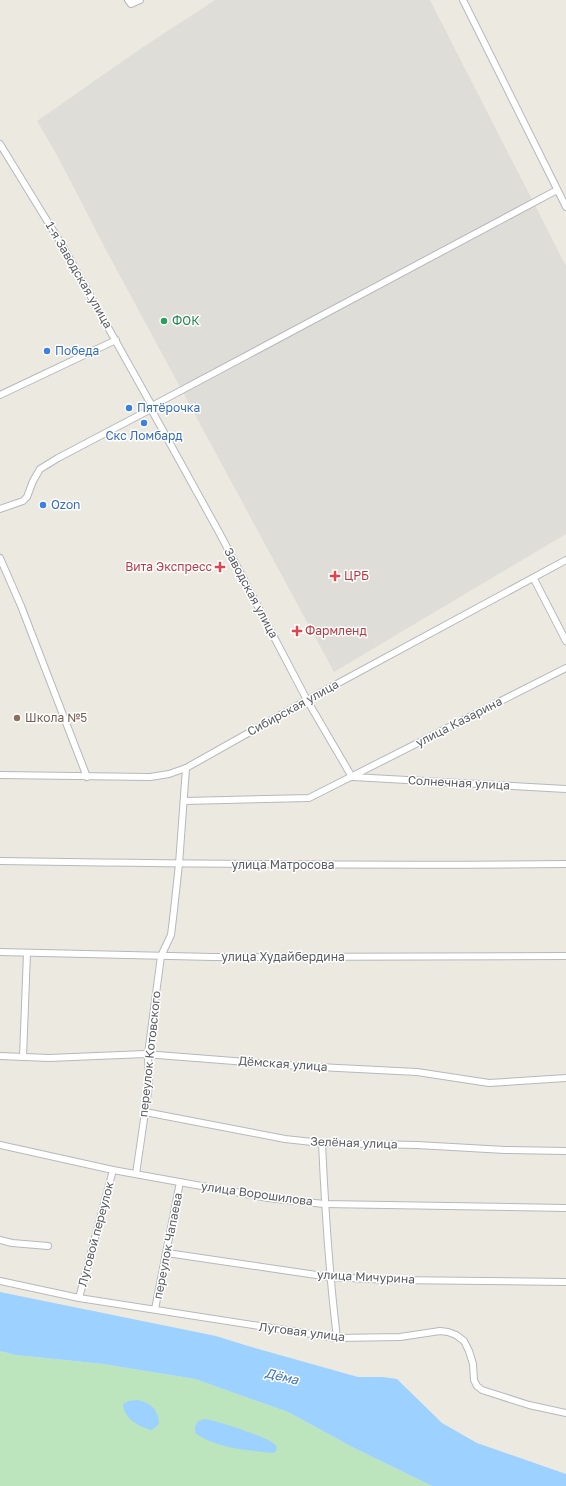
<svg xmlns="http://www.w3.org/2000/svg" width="566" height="1486" font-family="'Golos Text',sans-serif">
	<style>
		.industrial { fill: #dfddd8 }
		.green { fill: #bce4bd }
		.water { fill: #9dd1ff }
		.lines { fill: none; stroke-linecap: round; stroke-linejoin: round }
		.minor-casing { stroke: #b6b8bd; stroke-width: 8 }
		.minor { stroke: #fff; stroke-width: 6 }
		.leisure-dot { fill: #2e9e5b; stroke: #fff; stroke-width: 1.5 }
		.shop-dot { fill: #3f7fe0; stroke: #fff; stroke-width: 1.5 }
		.health-dot { fill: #e0444e; stroke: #fff; stroke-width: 1.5 }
		.education-dot { fill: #8d6e63; stroke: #fff; stroke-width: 1.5 }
		.labels { text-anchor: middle; stroke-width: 3; stroke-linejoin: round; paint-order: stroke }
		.street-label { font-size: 12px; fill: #595c61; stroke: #fff }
		.leisure-label { font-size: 12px; fill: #27864d; stroke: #fff; text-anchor: start }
		.shop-label { font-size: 12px; fill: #366cbe; stroke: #fff; text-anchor: start }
		.health-label { font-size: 12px; fill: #be3a42; stroke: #fff; text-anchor: start }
		.education-label { font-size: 12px; fill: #785e54; stroke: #fff; text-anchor: start }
		.water-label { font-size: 13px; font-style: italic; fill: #3f76b9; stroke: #fff }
	</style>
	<rect width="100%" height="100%" fill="#eceae0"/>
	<polygon class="industrial" points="215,0 430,0 566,266 566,534 334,672 106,250 58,157 37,121 140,49"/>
	<polygon class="green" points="0,1351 16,1355 103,1364 195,1379 288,1412 354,1448 432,1486 0,1486"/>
	<g class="water">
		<polygon points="0,1292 216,1336 248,1346 358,1377 383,1377 397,1379 442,1423 477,1443 566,1474 566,1486 432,1486 354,1448 288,1412 195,1379 103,1364 16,1355 0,1351"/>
		<path d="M 137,1400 C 150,1402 159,1410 159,1424 L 155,1428 L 151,1430 C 138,1426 124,1419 123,1404 L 129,1401 Z"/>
		<path d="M 205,1419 C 217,1421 265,1436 274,1444 C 277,1446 276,1446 277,1449 L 274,1453 C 248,1450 217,1449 195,1433 L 195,1427 L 198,1421 Z"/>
	</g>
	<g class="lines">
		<g class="minor-casing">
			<g id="minor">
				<polyline points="128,0 131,4 140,0"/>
				<polyline points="463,0 566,207"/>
				<polyline points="0,144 62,245 152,406 151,408"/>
				<polyline points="0,395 116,340"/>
				<polyline points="152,406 557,190"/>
				<polyline points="151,409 220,534 307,700 352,777"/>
				<polyline points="0,509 23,501 27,497 33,481 40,469 58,458 151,409"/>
				<polyline points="0,558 21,606 87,777"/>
				<polyline points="534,579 566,641"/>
				<polyline points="0,775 150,777 169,774 186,768 307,700 566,560"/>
				<polyline points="353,777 566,789"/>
				<polyline points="184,801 309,798 566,668"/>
				<path d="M 0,861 C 189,864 377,866 566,864"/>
				<polyline points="0,952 213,957 566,956"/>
				<polyline points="0,1056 49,1058 145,1054 299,1066 417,1072 489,1083 566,1078"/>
				<polyline points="23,1057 27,953"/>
				<polyline points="145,1112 285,1139 322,1143 417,1145 505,1150 566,1151"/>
				<path d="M 322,1143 C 325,1209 329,1273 337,1338"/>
				<polyline points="0,1145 113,1170 268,1198 324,1204 566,1208"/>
				<polyline points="136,1174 149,1085 148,1054 161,956 171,935 174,910 179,864 186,768"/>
				<polyline points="0,1240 12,1243 48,1246"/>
				<polyline points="167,1253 330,1277 389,1280 566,1282"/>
				<polyline points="0,1281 79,1298 337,1338 400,1337 440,1331 448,1332 456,1335 464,1341 469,1351 473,1364 474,1380 477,1386 482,1390 529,1405 566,1413"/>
				<polyline points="79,1298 113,1170"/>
				<polyline points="155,1309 180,1182"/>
			</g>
		</g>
		<use href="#minor" class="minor"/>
	</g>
	<circle class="leisure-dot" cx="164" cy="321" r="4"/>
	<g class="shop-dot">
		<circle cx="47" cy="351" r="4"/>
		<circle cx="129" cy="408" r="4"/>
		<circle cx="144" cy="423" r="4"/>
		<circle cx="43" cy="505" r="4"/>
	</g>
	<g class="health-dot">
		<path d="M218 561h4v4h4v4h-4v4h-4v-4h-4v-4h4z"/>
		<path d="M333 570h4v4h4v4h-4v4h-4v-4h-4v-4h4z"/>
		<path d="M295 625h4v4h4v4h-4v4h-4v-4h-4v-4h4z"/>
	</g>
	<circle class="education-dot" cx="17" cy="718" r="4"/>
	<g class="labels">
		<g class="street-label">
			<text transform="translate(79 275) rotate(60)" y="4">1-я Заводская улица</text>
			<text transform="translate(251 593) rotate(62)" y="4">Заводская улица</text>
			<text transform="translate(293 708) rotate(-29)" y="4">Сибирская улица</text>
			<text transform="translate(459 722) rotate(-27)" y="4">улица Казарина</text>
			<text transform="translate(459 783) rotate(3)" y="4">Солнечная улица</text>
			<text x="283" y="869">улица Матросова</text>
			<text x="283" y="961">улица Худайбердина</text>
			<text transform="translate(150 1054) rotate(-84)" y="4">переулок Котовского</text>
			<text transform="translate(283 1064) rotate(4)" y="4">Дёмская улица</text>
			<text transform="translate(354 1143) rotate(2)" y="4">Зелёная улица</text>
			<text transform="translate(257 1194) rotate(8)" y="4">улица Ворошилова</text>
			<text transform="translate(96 1234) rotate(-75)" y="4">Луговой переулок</text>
			<text transform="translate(168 1246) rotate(-79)" y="4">переулок Чапаева</text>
			<text transform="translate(366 1277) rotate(3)" y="4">улица Мичурина</text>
			<text transform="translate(302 1332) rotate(7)" y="4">Луговая улица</text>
		</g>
		<g class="leisure-label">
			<text x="172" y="325">ФОК</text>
		</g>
		<g class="shop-label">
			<text x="55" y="355">Победа</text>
			<text x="137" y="412">Пятёрочка</text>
			<text x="144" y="440" text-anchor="middle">Скс Ломбард</text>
			<text x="51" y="509">Ozon</text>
		</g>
		<g class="health-label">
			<text x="212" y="571" text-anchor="end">Вита Экспресс</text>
			<text x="344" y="580">ЦРБ</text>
			<text x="305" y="635">Фармленд</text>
		</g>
		<g class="education-label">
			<text x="25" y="722">Школа №5</text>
		</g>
		<g class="water-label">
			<text transform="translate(282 1376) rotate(13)" y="5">Дёма</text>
		</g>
	</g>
</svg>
